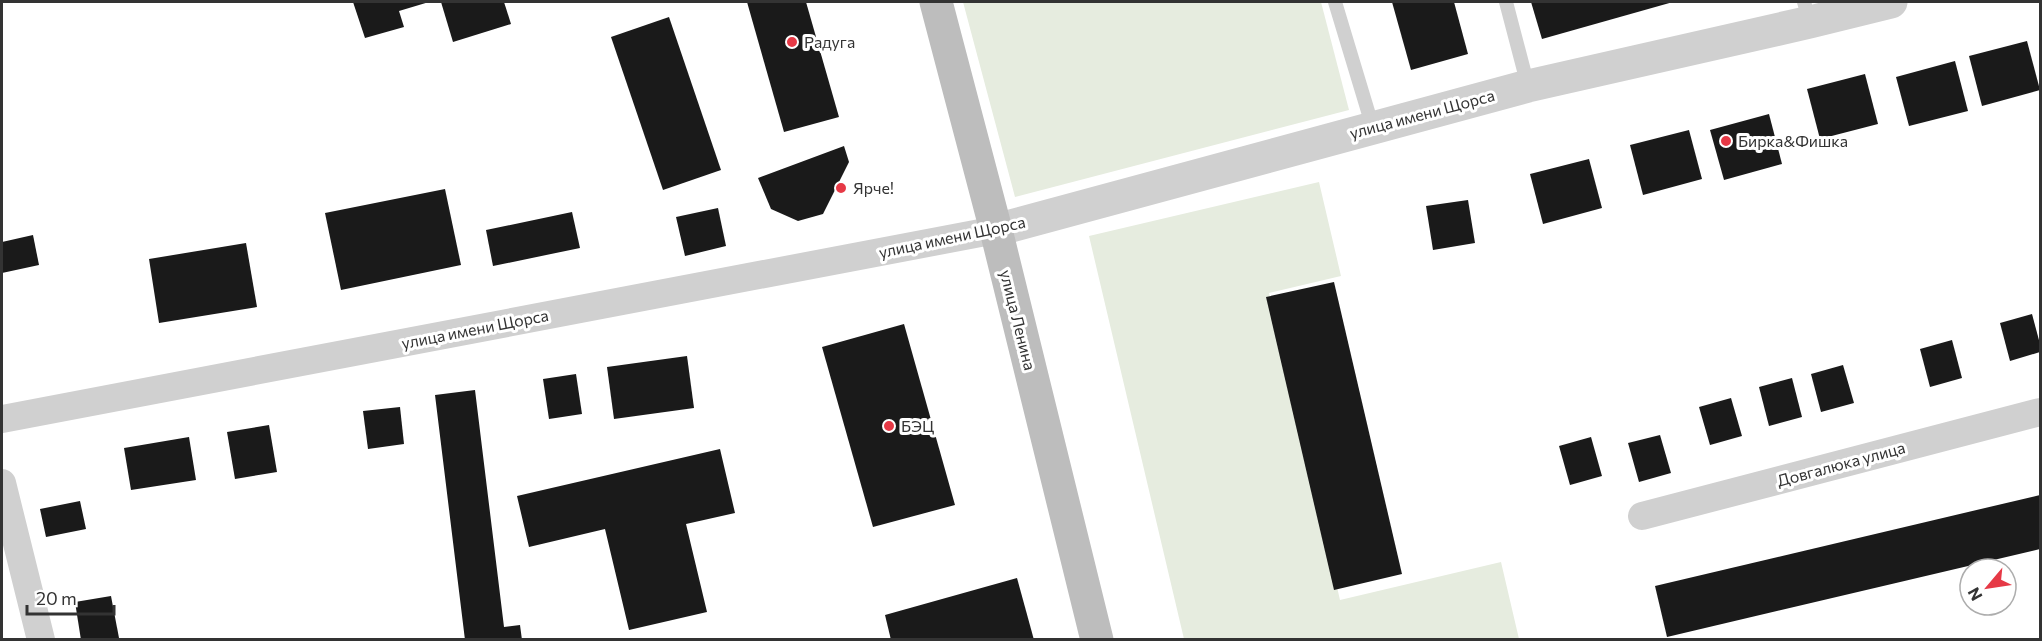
<svg xmlns="http://www.w3.org/2000/svg" width="2042" height="641" font-family="Commissioner,sans-serif">
	<style>
		.green { fill: #e6ecdf }
		.building { fill: #1a1a1a }
		.lines { fill: none; stroke-linecap: round; stroke-linejoin: round }
		.service { stroke: #d0d0d0; stroke-width: 14 }
		.minor { stroke: #d0d0d0; stroke-width: 28 }
		.tertiary { stroke: #d0d0d0; stroke-width: 33 }
		.secondary { stroke: #bdbdbd; stroke-width: 33 }
		.poi-dot { fill: #e63946; stroke: #fff; stroke-width: 2 }
		.labels { text-anchor: middle; stroke-width: 6; stroke-linejoin: round; paint-order: stroke }
		.poi-label { font-size: 16px; fill: #333; stroke: #fff; text-anchor: start }
		.street-label { font-size: 16px; fill: #333; stroke: #fff }
	</style>
	<rect width="100%" height="100%" fill="#fff"/>
	<g class="green">
		<polygon points="963,2 1321,2 1349,110 1015,197"/>
		<polygon points="1319,182 1341,276 1269,293 1340,600 1501,562 1519,639 1184,639 1089,236"/>
	</g>
	<g class="building">
		<polygon points="353,2 429,2 399,11 404,27 365,38"/>
		<polygon points="441,2 504,2 511,24 453,42"/>
		<polygon points="747,2 806,2 839,117 784,132"/>
		<polygon points="1392,2 1454,2 1468,54 1411,70"/>
		<polygon points="1531,2 1673,2 1542,39"/>
		<polygon points="669,17 721,170 663,190 611,37"/>
		<polygon points="2027,41 2040,90 1982,106 1969,56"/>
		<polygon points="1955,61 1968,111 1909,126 1896,77"/>
		<polygon points="1865,74 1878,124 1820,139 1807,89"/>
		<polygon points="1769,114 1782,164 1724,180 1710,130"/>
		<polygon points="1689,130 1702,179 1643,195 1630,145"/>
		<polygon points="844,146 849,162 823,214 798,221 771,209 758,178"/>
		<polygon points="1589,159 1602,208 1543,224 1530,174"/>
		<polygon points="445,189 461,265 341,290 325,213"/>
		<polygon points="1468,200 1475,243 1433,250 1426,206"/>
		<polygon points="718,208 726,246 685,256 676,217"/>
		<polygon points="572,212 580,248 493,266 486,230"/>
		<polygon points="33,235 39,265 2,273 2,242"/>
		<polygon points="246,243 257,307 159,323 149,259"/>
		<polygon points="1334,282 1402,574 1334,590 1266,297"/>
		<polygon points="2032,314 2040,344 2040,352 2010,361 2000,323"/>
		<polygon points="904,324 955,505 873,527 822,347"/>
		<polygon points="1952,340 1962,378 1930,387 1920,349"/>
		<polygon points="687,356 694,408 614,419 607,367"/>
		<polygon points="1843,365 1854,403 1821,412 1811,374"/>
		<polygon points="576,374 582,414 549,419 543,379"/>
		<polygon points="1792,378 1802,417 1769,426 1759,387"/>
		<polygon points="475,390 504,627 520,625 522,640 465,640 435,395"/>
		<polygon points="1731,398 1742,436 1710,445 1699,407"/>
		<polygon points="400,407 404,444 368,449 363,411"/>
		<polygon points="269,425 277,472 235,479 227,432"/>
		<polygon points="1660,435 1671,473 1639,482 1628,443"/>
		<polygon points="189,437 196,480 131,490 124,448"/>
		<polygon points="1591,437 1602,476 1570,485 1559,446"/>
		<polygon points="720,449 735,513 686,524 707,612 629,630 605,529 529,547 517,496"/>
		<polygon points="2040,495 2040,549 1667,637 1655,586"/>
		<polygon points="80,501 86,529 46,537 40,509"/>
		<polygon points="1017,578 1034,640 891,640 885,615"/>
		<polygon points="111,596 119,638 81,640 75,602"/>
	</g>
	<g class="lines">
		<g class="service">
			<polyline points="1335,2 1373,128"/>
			<polyline points="1506,2 1528,86"/>
			<polyline points="1804,2 1810,22"/>
		</g>
		<g class="minor">
			<polyline points="2,419 996,230"/>
			<polyline points="2,483 41,640"/>
			<polyline points="1642,516 2040,412"/>
		</g>
		<polyline class="tertiary" points="996,230 1528,86 1810,22 1891,2"/>
		<polyline class="secondary" points="936,2 996,230 1097,640"/>
	</g>
	<g class="poi-dot">
		<circle cx="792" cy="42" r="6"/>
		<circle cx="1726" cy="141" r="6"/>
		<circle cx="841" cy="188" r="6"/>
		<circle cx="889" cy="426" r="6"/>
	</g>
	<g class="labels">
		<g class="poi-label">
			<text x="804" y="48">Радуга</text>
			<text x="1738" y="147">Бирка&amp;Фишка</text>
			<text x="853" y="194">Ярче!</text>
			<text x="901" y="432">БЭЦ</text>
		</g>
		<g class="street-label">
			<text transform="translate(1422 114) rotate(-15)" y="6">улица имени Щорса</text>
			<text transform="translate(952 237) rotate(-12)" y="6">улица имени Щорса</text>
			<text transform="translate(1018 320) rotate(76)" y="6">улица Ленина</text>
			<text transform="translate(475 329) rotate(-11)" y="6">улица имени Щорса</text>
			<text transform="translate(1841 464) rotate(-15)" y="6">Довгалюка улица</text>
		</g>
	</g>
	<rect width="2042" height="641" fill="none" stroke="#333333" stroke-width="6"/>
	<g transform="translate(1988 587) rotate(241)"><circle r="28" fill="#ffffff" stroke="#adadad" stroke-width="1.5"/>
	<path d="M0-4.5L10 22L0 15L-10 22Z" fill="#e63946"/>
	<text y="-9" font-size="16" font-weight="bold" text-anchor="middle" fill="#333333">N</text>
	</g>
	<path d="M27 605v9h87v-9" fill="none" stroke="#333333" stroke-width="3"/>
	<text x="36" y="605" font-size="18" fill="#333333" stroke="#ffffff" stroke-width="4.5" paint-order="stroke">20 m</text>
</svg>
